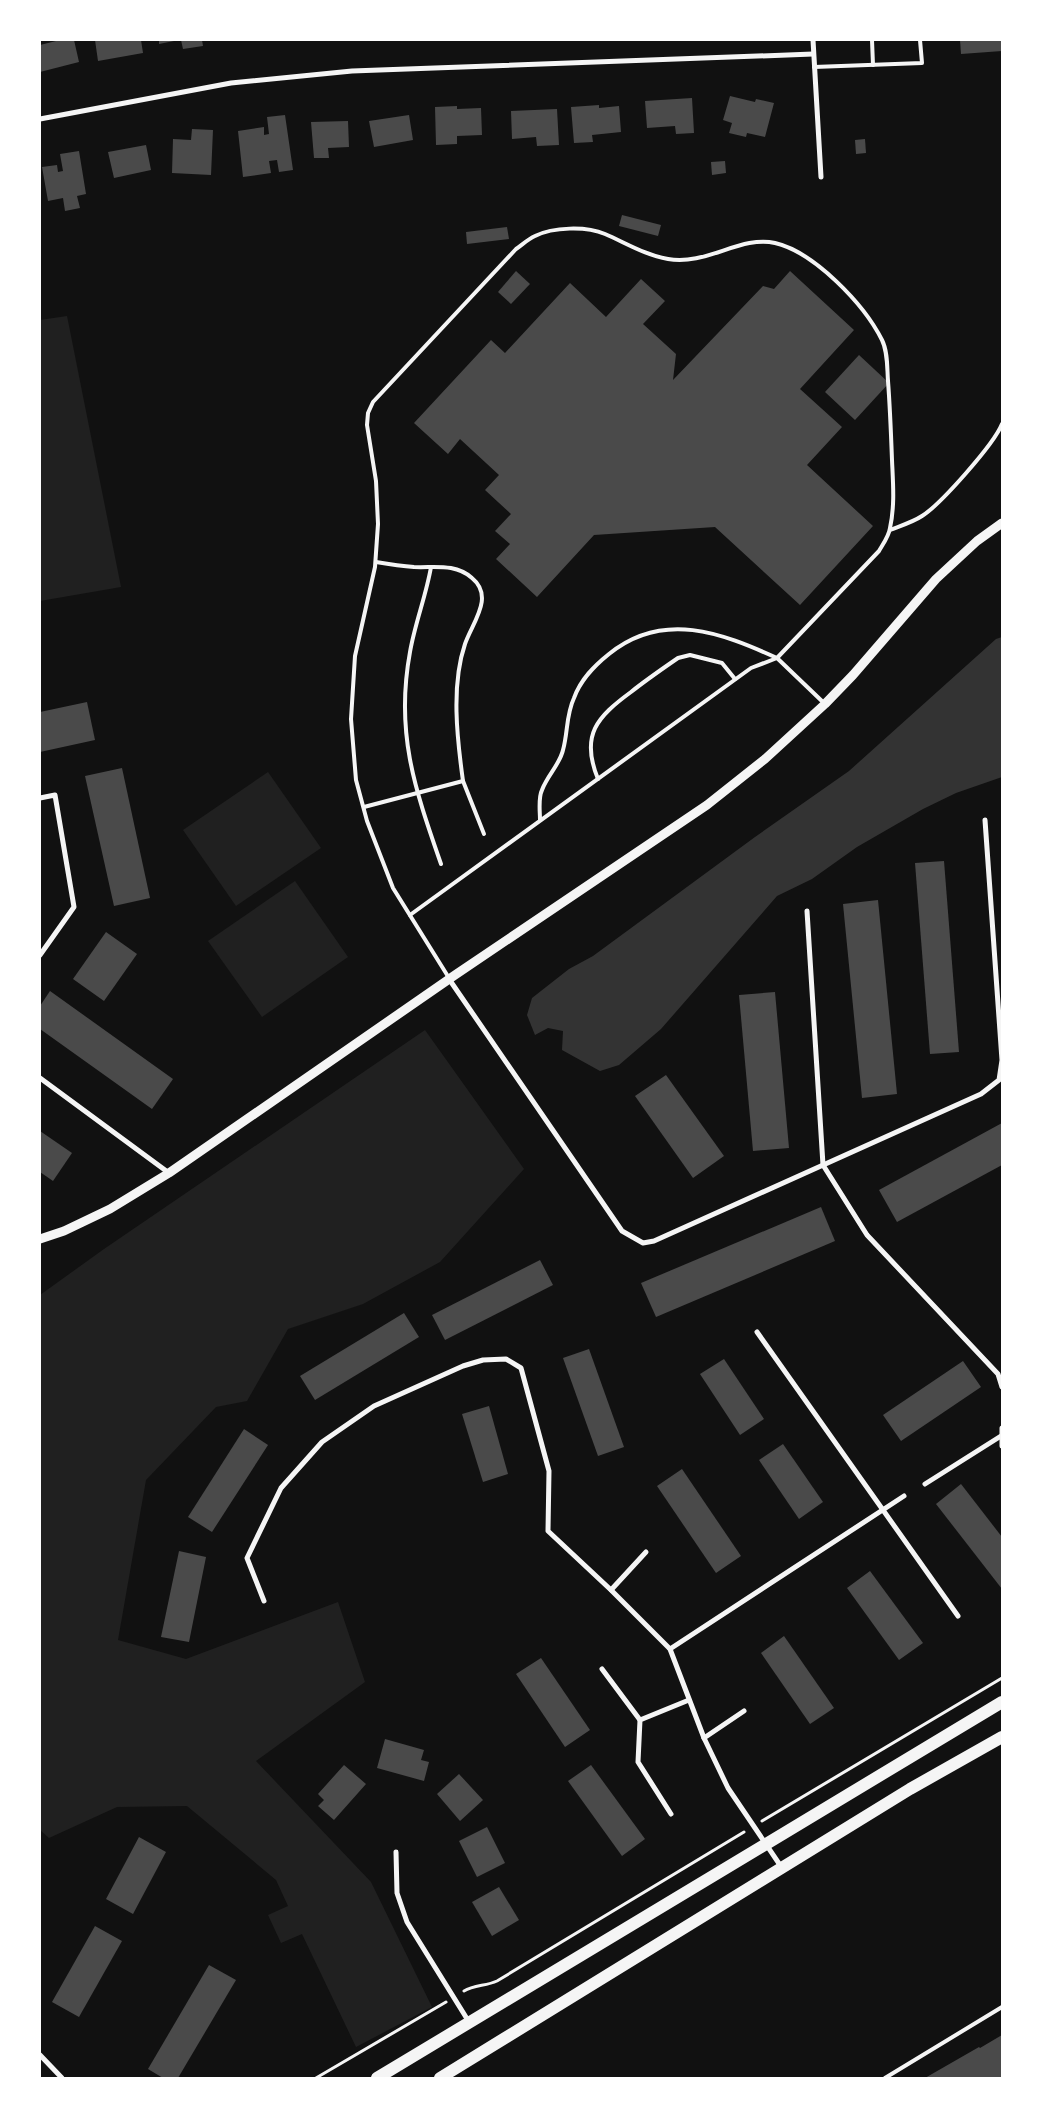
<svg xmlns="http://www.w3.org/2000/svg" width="1042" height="2118" font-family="'Noto Sans',sans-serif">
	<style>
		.green { fill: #202020 }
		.water { fill: #333 }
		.building { fill: #4a4a4a }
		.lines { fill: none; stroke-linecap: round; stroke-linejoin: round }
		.path { stroke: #f5f5f5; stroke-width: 3 }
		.service { stroke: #f5f5f5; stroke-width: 4 }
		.minor { stroke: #f5f5f5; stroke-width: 5 }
		.tertiary { stroke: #f5f5f5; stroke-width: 9 }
		.primary { stroke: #f5f5f5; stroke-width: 12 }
	</style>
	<rect width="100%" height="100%" fill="#111"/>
	<g class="green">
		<polygon points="67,316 121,587 40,601 40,320"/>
		<polygon points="268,772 321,848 236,906 183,830"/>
		<polygon points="295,881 348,957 262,1017 208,941"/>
		<polygon points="425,1030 524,1169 440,1262 363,1304 288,1329 247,1401 216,1407 146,1480 118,1640 186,1659 338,1602 365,1682 256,1761 371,1882 432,2007 356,2047 302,1934 281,1943 268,1915 288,1906 276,1880 187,1806 117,1807 49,1838 40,1830 40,1295 104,1249"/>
	</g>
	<polygon class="water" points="1002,637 1002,777 956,793 923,809 857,847 812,879 777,896 661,1029 619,1065 600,1071 562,1050 563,1031 548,1028 535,1035 527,1015 532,998 569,969 593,956 755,837 849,771 996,639"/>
	<g class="building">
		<polygon points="60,40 74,40 79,62 40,72 40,45"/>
		<polygon points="95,40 141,40 143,53 98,61"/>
		<polygon points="159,40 174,40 174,41 159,44"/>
		<polygon points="181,40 202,40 203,46 183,49"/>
		<polygon points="960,40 1002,40 1002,51 961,54"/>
		<polygon points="730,96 755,102 756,99 774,103 765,137 747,133 746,137 729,133 732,123 723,120"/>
		<polygon points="692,98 694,133 676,134 675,126 647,128 645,101"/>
		<polygon points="599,105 599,108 619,106 621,132 592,135 593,142 574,143 571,107"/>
		<polygon points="457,106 457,109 481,108 482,135 457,136 457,144 436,145 435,107"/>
		<polygon points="557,109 559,145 537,146 536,137 512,139 511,111"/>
		<polygon points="285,115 293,170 279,172 277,160 269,161 271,173 243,177 238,131 264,127 264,135 269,134 267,117"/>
		<polygon points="409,115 413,140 374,147 369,121"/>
		<polygon points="348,121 349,147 328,148 329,158 314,158 311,122"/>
		<polygon points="192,129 213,130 211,175 172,173 173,139 191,140"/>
		<polygon points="865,139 866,153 856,154 855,140"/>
		<polygon points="146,145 151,170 114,178 108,152"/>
		<polygon points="79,151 86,194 77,196 80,208 65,211 63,198 48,201 42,167 57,165 58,172 63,171 60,154"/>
		<polygon points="725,161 726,173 712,175 711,162"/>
		<polygon points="622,215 661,225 658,236 619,226"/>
		<polygon points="507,227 509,239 467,244 466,232"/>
		<polygon points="516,271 530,284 511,304 498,292"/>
		<polygon points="790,271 854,330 800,389 842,427 807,465 873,526 800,605 715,527 594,535 537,597 496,559 510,544 495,531 511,514 485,490 499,475 460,439 448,454 414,423 491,340 505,353 570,283 606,317 641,279 665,301 643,324 676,354 673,380 763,286 774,289"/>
		<polygon points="859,355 889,383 855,420 825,392"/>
		<polygon points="87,702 95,740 40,752 40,712"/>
		<polygon points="122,768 150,898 114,906 85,776"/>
		<polygon points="944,861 959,1052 930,1054 915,863"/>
		<polygon points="878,900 897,1094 862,1098 843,904"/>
		<polygon points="106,932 137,954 104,1001 73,979"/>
		<polygon points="50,991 173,1079 152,1109 40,1029 40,1006"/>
		<polygon points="775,992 789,1148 753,1151 739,995"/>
		<polygon points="666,1075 724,1156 693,1178 635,1096"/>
		<polygon points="1002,1123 1002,1165 897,1222 879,1190"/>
		<polygon points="40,1131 72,1153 53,1181 40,1172"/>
		<polygon points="821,1207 835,1241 656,1317 641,1283"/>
		<polygon points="540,1260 553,1285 445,1340 432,1315"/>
		<polygon points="404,1313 419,1337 315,1400 300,1376"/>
		<polygon points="589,1349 624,1447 598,1456 563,1358"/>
		<polygon points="724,1359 764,1419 740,1435 700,1374"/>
		<polygon points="963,1361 981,1387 901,1441 883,1415"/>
		<polygon points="489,1406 508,1474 483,1482 462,1414"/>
		<polygon points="244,1429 268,1445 212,1532 188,1517"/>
		<polygon points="783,1444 823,1502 799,1519 759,1460"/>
		<polygon points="682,1469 741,1556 716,1573 657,1486"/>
		<polygon points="961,1484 1002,1537 1002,1589 936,1504"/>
		<polygon points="179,1551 206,1557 189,1642 161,1637"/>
		<polygon points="870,1571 923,1643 899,1660 847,1588"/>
		<polygon points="784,1636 834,1708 810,1724 761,1653"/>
		<polygon points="541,1658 590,1730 565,1747 516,1674"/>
		<polygon points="385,1739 424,1750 421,1760 429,1762 424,1781 377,1768"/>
		<polygon points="344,1765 366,1784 334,1820 318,1806 324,1800 318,1794"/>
		<polygon points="591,1765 645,1839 622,1856 568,1781"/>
		<polygon points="459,1774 483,1800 460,1821 437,1794"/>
		<polygon points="487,1827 505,1863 477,1877 459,1841"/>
		<polygon points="139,1837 166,1852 133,1914 106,1899"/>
		<polygon points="499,1887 519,1920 492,1936 472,1902"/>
		<polygon points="95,1926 122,1941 79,2017 52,2002"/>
		<polygon points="209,1965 236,1980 178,2078 163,2078 148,2069"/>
		<polygon points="1002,2035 1002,2078 925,2078 979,2047 980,2048"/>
	</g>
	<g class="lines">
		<g class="path">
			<polyline points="762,1821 1002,1678"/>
			<path d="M 464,1991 C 474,1985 486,1986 497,1981 L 744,1832"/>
			<polyline points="316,2078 446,2002"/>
		</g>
		<g class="service">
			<polyline points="872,40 873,65"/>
			<polyline points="814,67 922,63 920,40"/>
			<path d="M 890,530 C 900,526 913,522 922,516 C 941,504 994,444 1002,424"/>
			<path d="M 376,562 C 388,564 401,566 414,567 C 434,568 455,563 472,578 C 495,597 472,623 465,644 C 451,685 457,738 463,781"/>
			<path d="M 431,567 C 426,596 415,623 410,652 C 395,733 415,789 441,864"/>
			<path d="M 598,779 C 580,735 597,717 631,692 C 646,680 662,669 678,658 L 690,655 L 722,663 L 735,679"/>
			<polyline points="364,807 463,781 484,834"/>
			<path d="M 410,915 L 751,668 L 777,658 C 722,633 663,610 609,654 C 594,666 581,679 574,698 C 566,715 568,732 563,750 C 560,764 547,776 542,790 C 538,798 540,811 540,820"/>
			<path d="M 449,978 L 393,888 L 367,821 L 356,780 L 351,719 L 355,656 L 375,567 L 378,524 L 376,481 L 367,425 L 368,413 L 373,402 L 516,249 C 522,245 528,239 535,236 C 553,227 586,226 605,234 C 626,243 645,255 668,259 C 706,266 741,235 775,243 C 814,252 864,304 882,340 C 888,352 887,368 888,381 C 890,407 891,433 892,460 C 893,483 895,505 890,528 C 889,536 883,544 879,551 L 777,658 L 825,704"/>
			<polyline points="885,2078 1002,2007"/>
		</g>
		<g class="minor">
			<polyline points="813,40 821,177"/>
			<polyline points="40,119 231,83 352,71 813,54"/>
			<polyline points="40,798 55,795 74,907 40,955"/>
			<polyline points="807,911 823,1165 867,1235 998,1374 1002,1387"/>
			<polyline points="449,979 622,1231 643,1243 654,1241 981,1094 999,1080 1002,1060 985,820"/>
			<polyline points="40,1078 169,1173"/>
			<polyline points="757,1332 958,1616"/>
			<polyline points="1002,1428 1002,1446"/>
			<polyline points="925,1484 1001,1436"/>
			<polyline points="611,1590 646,1552"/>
			<polyline points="264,1601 247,1558 281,1488 322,1442 374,1406 463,1366 483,1360 506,1359 521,1368 549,1471 548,1531 611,1590 670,1649 704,1738 728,1788 782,1868"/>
			<polyline points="670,1649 904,1496"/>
			<polyline points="602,1669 640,1720"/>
			<polyline points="704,1738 744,1711"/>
			<polyline points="671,1814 638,1762 640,1720 689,1700"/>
			<polyline points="396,1852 397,1893 407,1922 469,2022"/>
			<polyline points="40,2055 62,2078"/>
		</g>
		<polyline class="tertiary" points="40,1239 64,1231 110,1209 169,1173 455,975 707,805 765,759 825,704 853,675 936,579 977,541 1002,523"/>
		<g class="primary">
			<polyline points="377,2078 1002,1702"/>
			<polyline points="440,2078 910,1789 1002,1737"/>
		</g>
	</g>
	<rect width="1042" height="2118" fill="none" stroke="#ffffff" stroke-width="82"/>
</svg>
